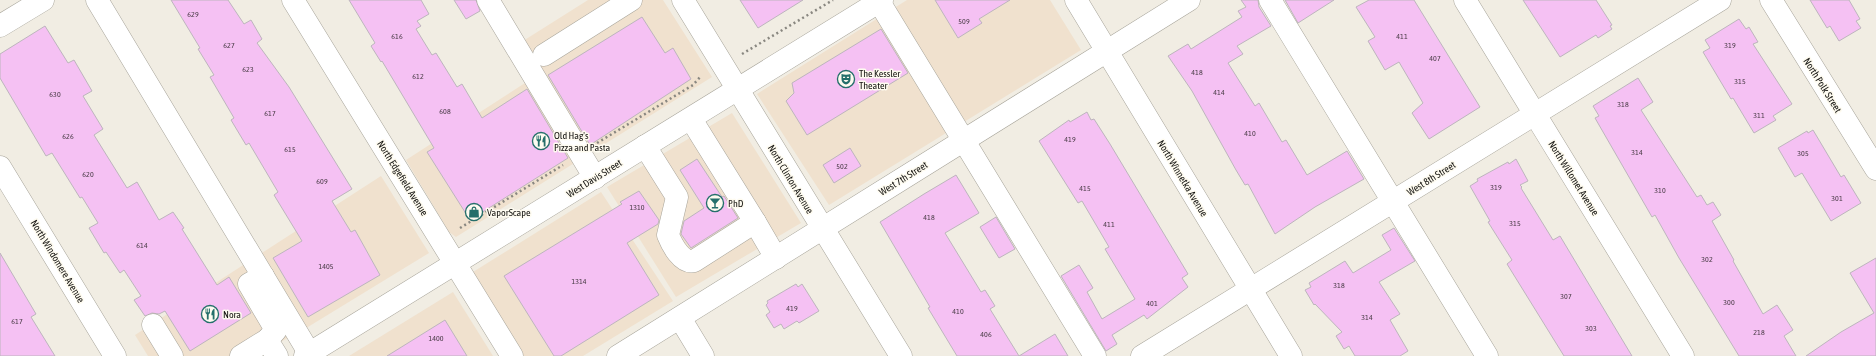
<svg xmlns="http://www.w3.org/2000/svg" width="1876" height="356" font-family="'Asap Condensed',sans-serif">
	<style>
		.commercial { fill: #f0e1ce }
		.building { fill: #f5c1f3; stroke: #bdb5bd }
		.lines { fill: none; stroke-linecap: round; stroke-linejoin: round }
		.minor-casing { stroke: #a8a59b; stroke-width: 23 }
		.major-casing { stroke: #a8a59b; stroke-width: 23 }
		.path { stroke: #898780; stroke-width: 2.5; stroke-dasharray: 2 3; stroke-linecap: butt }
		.minor { stroke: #fff; stroke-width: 22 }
		.major { stroke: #fff; stroke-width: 22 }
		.labels { text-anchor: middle; stroke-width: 3; stroke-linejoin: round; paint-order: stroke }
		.number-label { font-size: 8px; fill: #4d3f4a }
		.poi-label { font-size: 10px; fill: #151411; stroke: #fefbf0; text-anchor: start }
		.street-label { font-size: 10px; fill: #151411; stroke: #fefbf0 }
	</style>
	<rect width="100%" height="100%" fill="#f1ede3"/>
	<g class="commercial">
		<polygon points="588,0 663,0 712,77 456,237 449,232 406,160 542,72 523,41"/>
		<polygon points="907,0 1050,0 1081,50 829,205 757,94"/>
		<polygon points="732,113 801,223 676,297 607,187"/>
		<polygon points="381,176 429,253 303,330 254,356 148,356 135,335"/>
		<polygon points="601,192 673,301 583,356 524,356 473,272"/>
		<polygon points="453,292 493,356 349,356"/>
	</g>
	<g class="building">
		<polygon points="171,0 228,0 244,24 251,20 262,39 257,43 289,87 352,189 332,201 351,232 355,230 380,275 308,317 273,258 302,241 274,195 278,192 249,143 246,145 231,120 234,118 210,77 214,75 198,49 200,48"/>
		<polygon points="349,0 421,0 429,14 417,21 421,26 416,29 432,55 436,53 457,87 462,84 482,118 527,89 568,158 470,220 427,152 434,148 382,61 381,62 371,46 375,43"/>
		<polygon points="454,0 476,0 480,11 466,19"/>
		<polygon points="740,0 803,0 758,28"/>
		<polygon points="935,0 1010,0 979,19 982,23 958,38"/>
		<polygon points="1241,0 1258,0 1259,7 1271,26 1237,46 1243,54 1228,63 1255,106 1259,103 1282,142 1286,140 1307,175 1347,151 1364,179 1315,207 1275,234 1248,184 1245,185 1236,170 1192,91 1168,56 1188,44 1191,49 1242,17 1238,11 1246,7"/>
		<polygon points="1285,0 1334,0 1298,23"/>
		<polygon points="1369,0 1414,0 1480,107 1429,139 1412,113 1423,103 1399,62 1385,70 1368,41 1375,37 1356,7"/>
		<polygon points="1523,0 1596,0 1612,25 1610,26 1612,29 1598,38 1596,35 1560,57"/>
		<polygon points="1810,0 1849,0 1860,19 1856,21 1861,28 1839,41 1830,26 1827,28"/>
		<polygon points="642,17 665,53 673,48 691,79 590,145 548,75"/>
		<polygon points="1739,19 1746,29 1749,27 1758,42 1753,44 1792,104 1773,116 1776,120 1754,133 1733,98 1731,99 1703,52 1710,48 1705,40"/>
		<polygon points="45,26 68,63 74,60 92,91 83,96 103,129 94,135 127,188 137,182 159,220 173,212 184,228 182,229 217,285 229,277 251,313 190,351 165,311 159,314 152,313 145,316 134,300 141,296 124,270 120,273 106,252 104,253 89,228 98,223 82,197 80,198 52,153 46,156 0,78 0,54"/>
		<polygon points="881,29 908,73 807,135 786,101 794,93 792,83"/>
		<polygon points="1638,78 1653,102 1641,110 1697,197 1701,195 1707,205 1713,202 1721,215 1712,221 1734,260 1733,261 1763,314 1777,305 1793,330 1784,336 1796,356 1739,356 1679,258 1655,215 1652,217 1595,118 1599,116 1593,106"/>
		<polygon points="1087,112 1091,120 1094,119 1110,144 1188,274 1182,278 1188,287 1147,319 1144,315 1112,335 1117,344 1106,351 1061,276 1079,265 1093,288 1087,292 1102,319 1135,299 1105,249 1109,247 1082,201 1078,203 1039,141 1069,120 1070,122"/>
		<polygon points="1813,130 1841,177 1844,175 1861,203 1831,221 1802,173 1795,177 1778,148 1807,131 1808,133"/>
		<polygon points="850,148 861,166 834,183 823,165"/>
		<polygon points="697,159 722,197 724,196 738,218 691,248 681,234 684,221 704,208 680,170"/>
		<polygon points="1516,159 1528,181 1520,185 1522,187 1521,188 1553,240 1560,236 1632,356 1564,356 1507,264 1512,260 1488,222 1490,221 1470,186 1478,181 1477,179 1508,162 1509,164"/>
		<polygon points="956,175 979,213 945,233 981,292 985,290 995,306 990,309 1019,356 957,356 928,308 930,307 880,222 924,194"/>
		<polygon points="639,191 659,220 658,224 627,243 659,295 561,356 554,356 504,276 622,204 620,202"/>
		<polygon points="996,217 1015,249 999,258 980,227"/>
		<polygon points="1394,228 1415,261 1379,282 1400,314 1390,320 1408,351 1400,356 1355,356 1349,346 1344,349 1336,336 1342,332 1315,304 1314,305 1305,290 1311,287 1309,283 1345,261 1353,273 1391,250 1382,235"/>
		<polygon points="0,253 36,314 31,317 55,356 0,356"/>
		<polygon points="1876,258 1876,356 1806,356 1841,332 1874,313 1850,273"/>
		<polygon points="796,284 798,287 802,284 819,311 799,323 797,321 784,329 781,324 774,328 766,315 770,312 766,305 768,303 767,301"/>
		<polygon points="445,320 467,356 387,356"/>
		<polygon points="1055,334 1068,356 1019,356"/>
	</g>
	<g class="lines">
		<g class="minor-casing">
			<g id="minor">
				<polyline points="97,0 311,356"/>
				<polyline points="293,0 512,356"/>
				<polyline points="488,0 595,178"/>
				<polyline points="683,0 901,356"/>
				<polyline points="878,0 1095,356"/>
				<polyline points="1076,0 1291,356"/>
				<polyline points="1270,0 1487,356"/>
				<polyline points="1465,0 1683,356"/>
				<polyline points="0,26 43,0"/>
				<polyline points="544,55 631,0"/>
				<polyline points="691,119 755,222"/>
				<path d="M 645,146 L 677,197 L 668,235 C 672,245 682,264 694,261 L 755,222 L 776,258"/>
				<polyline points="0,167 115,356"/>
				<polyline points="263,276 249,284 276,330 267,340 277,356"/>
				<polyline points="680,318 703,356"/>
				<polyline points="153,325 172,356"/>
				<polyline points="241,356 267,340"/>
				<polyline points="618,356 1189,0"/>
				<polyline points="1142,356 1720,0"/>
			</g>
		</g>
		<g class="major-casing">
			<g id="major">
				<polyline points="1771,0 1876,169"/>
				<polyline points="305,356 882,0"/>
			</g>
		</g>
		<g class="path">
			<polyline points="742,54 833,0"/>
			<polyline points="597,143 693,85 701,76"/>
			<polyline points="460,228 563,165"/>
		</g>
		<use href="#minor" class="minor"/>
		<use href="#major" class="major"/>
	</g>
	<defs>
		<g id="theatre-ring" transform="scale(0.9)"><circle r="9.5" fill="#fefbf0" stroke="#256f6b" stroke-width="1.5"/><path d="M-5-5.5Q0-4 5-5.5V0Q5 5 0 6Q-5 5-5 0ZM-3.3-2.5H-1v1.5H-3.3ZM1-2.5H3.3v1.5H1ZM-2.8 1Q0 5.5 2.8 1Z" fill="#256f6b"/></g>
		<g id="restaurant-ring" transform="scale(0.9)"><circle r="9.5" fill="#fefbf0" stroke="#256f6b" stroke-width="1.5"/><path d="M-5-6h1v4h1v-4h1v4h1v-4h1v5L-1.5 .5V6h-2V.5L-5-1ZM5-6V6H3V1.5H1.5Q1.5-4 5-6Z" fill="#256f6b"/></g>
		<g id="bar-ring" transform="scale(0.9)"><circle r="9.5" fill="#fefbf0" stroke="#256f6b" stroke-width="1.5"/><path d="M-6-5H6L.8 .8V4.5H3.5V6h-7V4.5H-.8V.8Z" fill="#256f6b"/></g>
		<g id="shop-ring" transform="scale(0.9)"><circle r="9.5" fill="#fefbf0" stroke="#256f6b" stroke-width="1.5"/><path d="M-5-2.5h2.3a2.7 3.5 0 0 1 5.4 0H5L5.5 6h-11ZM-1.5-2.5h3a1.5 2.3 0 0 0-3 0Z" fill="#256f6b"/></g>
	</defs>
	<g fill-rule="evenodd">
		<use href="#theatre-ring" x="846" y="79"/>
		<use href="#restaurant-ring" x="541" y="141"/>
		<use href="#bar-ring" x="715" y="203"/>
		<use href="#shop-ring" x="474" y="212"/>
		<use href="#restaurant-ring" x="210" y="314"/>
	</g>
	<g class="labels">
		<g class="number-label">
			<text x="193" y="17">629</text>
			<text x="964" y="24">509</text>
			<text x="397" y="39">616</text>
			<text x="1402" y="39">411</text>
			<text x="229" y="48">627</text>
			<text x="1730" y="48">319</text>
			<text x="1435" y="61">407</text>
			<text x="248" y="72">623</text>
			<text x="1197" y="75">418</text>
			<text x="418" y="79">612</text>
			<text x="1740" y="84">315</text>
			<text x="1219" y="95">414</text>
			<text x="55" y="97">630</text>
			<text x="1623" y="107">318</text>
			<text x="445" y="114">608</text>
			<text x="270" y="116">617</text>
			<text x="1759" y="118">311</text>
			<text x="1250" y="136">410</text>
			<text x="68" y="139">626</text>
			<text x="1070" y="142">419</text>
			<text x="290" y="152">615</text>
			<text x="1637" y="155">314</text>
			<text x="1803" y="156">305</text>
			<text x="842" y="169">502</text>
			<text x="88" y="177">620</text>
			<text x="322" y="184">609</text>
			<text x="1496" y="190">319</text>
			<text x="1085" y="191">415</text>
			<text x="1660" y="193">310</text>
			<text x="1837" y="201">301</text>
			<text x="637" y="210">1310</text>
			<text x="929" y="220">418</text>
			<text x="1515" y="226">315</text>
			<text x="1109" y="227">411</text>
			<text x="142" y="248">614</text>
			<text x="1707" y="262">302</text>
			<text x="326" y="269">1405</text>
			<text x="579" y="284">1314</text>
			<text x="1339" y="288">318</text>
			<text x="1566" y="299">307</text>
			<text x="1729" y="305">300</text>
			<text x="1152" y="306">401</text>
			<text x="792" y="311">419</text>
			<text x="958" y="314">410</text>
			<text x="1367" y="320">314</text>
			<text x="17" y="324">617</text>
			<text x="1591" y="331">303</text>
			<text x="1759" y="335">218</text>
			<text x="986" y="337">406</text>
			<text x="436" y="341">1400</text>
		</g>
		<g class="poi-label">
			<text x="859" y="77">The Kessler<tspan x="859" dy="12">Theater</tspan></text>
			<text x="554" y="139">Old Hag's<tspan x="554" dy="12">Pizza and Pasta</tspan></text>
			<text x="728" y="207">PhD</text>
			<text x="487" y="216">VaporScape</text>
			<text x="223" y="318">Nora</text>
		</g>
		<g class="street-label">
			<text transform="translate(1823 85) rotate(58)" y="4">North Polk Street</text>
			<text transform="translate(403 178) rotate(58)" y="4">North Edgefield Avenue</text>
			<text transform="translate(594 178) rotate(-32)" y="4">West Davis Street</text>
			<text transform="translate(903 178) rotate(-32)" y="4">West 7th Street</text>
			<text transform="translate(1183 178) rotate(59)" y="4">North Winnetka Avenue</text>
			<text transform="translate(1431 178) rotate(-32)" y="4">West 8th Street</text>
			<text transform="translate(1574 178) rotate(58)" y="4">North Willomet Avenue</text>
			<text transform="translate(791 179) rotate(59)" y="4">North Clinton Avenue</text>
			<text transform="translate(58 261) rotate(59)" y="4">North Windomere Avenue</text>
		</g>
	</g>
</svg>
